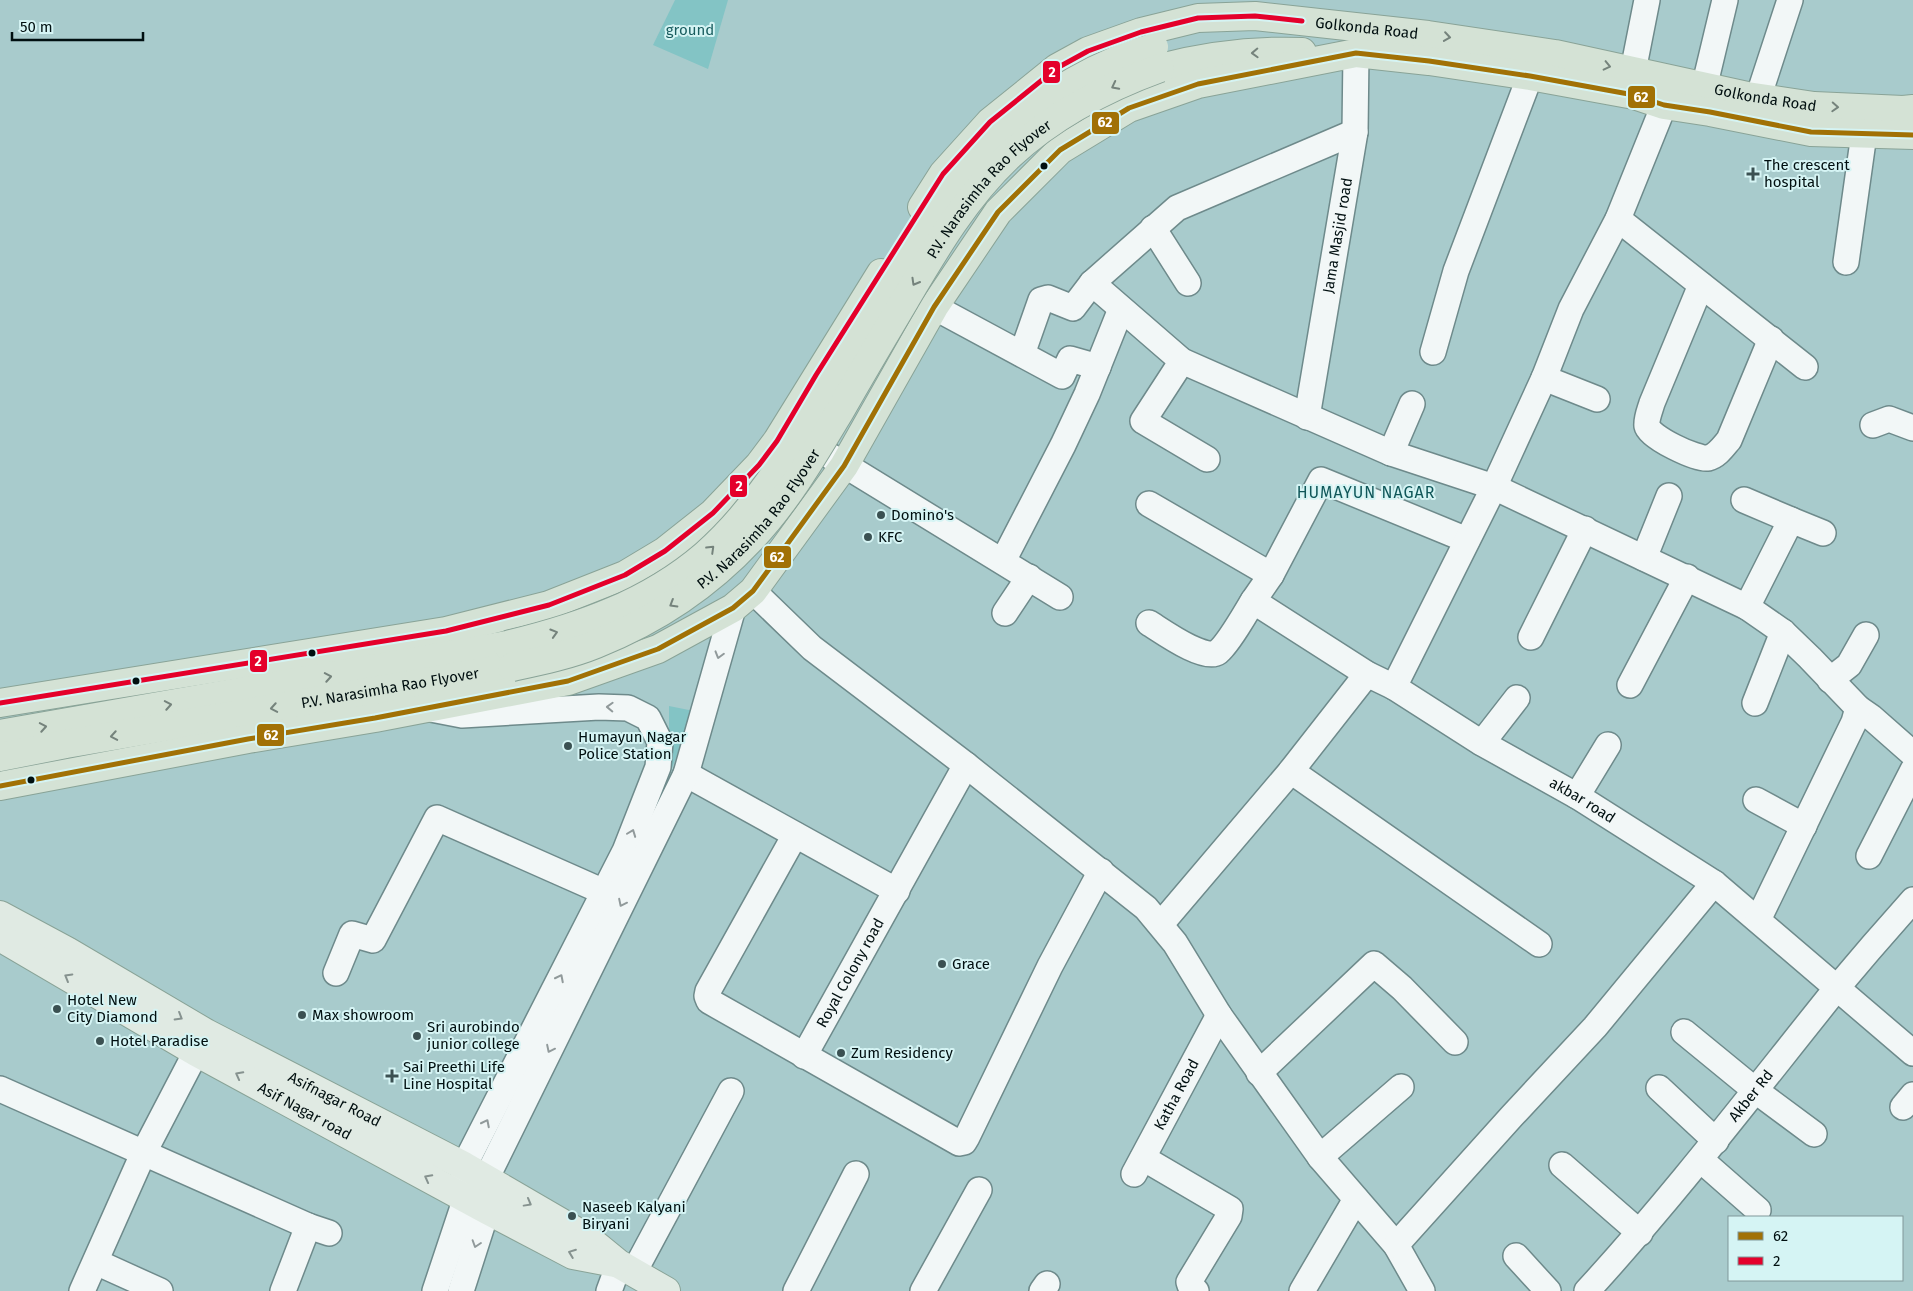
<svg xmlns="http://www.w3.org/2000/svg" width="1913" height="1291" font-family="'Fira Sans',sans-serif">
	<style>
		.green { fill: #83c4c5 }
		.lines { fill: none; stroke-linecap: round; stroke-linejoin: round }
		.minor-casing { stroke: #6e8a8b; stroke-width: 28 }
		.major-casing { stroke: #89a397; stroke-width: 30 }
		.highway-casing { stroke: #89a397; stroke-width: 30 }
		.minor { stroke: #f2f7f7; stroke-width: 25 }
		.major { stroke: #e0eae3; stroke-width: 28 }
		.highway { stroke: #d4e2d5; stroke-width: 28 }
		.highway-bridge-casing { stroke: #89a397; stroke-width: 30; stroke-linecap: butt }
		.highway-bridge { stroke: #d4e2d5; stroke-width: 28 }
		.bus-1-casing { stroke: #d5f4f4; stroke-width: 9 }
		.bus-2-casing { stroke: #d5f4f4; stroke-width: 9 }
		.bus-1 { stroke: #a17106; stroke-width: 5 }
		.bus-2 { stroke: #e4002b; stroke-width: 5 }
		.oneway { stroke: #75837c }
		.oneway2 { stroke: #919a9b }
		.oneway3 { stroke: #86928f }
		.bus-dot { fill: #000f10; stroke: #d5f4f4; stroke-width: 2 }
		.poi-dot { fill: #3b5152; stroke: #d5f4f4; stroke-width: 2 }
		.labels { text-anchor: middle; stroke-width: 4; stroke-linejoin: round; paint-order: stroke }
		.street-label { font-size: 15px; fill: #000f10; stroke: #d5f4f4 }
		.park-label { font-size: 15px; fill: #195d5f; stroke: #d5f4f4 }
		.poi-label { font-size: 15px; fill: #000f10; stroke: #d5f4f4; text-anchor: start }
		.neighbourhood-label { font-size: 16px; letter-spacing: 1px; fill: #105759; stroke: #d5f4f4 }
		.line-badge { stroke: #d5f4f4; stroke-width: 2 }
		.badge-label { font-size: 14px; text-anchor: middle; font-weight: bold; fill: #fff }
	</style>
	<rect width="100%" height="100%" fill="#a8cbcc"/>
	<g class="green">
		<polygon points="675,0 728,0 708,69 653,45"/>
		<polygon points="669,706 694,711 669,776"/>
	</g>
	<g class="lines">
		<g class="minor-casing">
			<g id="minor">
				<polyline points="1633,71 1647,0"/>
				<polyline points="1704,88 1725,0"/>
				<polyline points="1758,98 1790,0"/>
				<polyline points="1618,219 1805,367"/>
				<polyline points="1153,228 1188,283"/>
				<polyline points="1846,262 1864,134"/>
				<polyline points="1092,283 1182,361 1391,453 1494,487 1747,607 1783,632 1810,658 1858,708 1871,717 1913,754"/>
				<path d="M 1701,285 L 1652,403 C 1650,410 1646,419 1647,426 C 1649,437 1697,460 1708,458 C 1717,456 1723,447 1729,440 L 1771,339"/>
				<polyline points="934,307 1062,376 1070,359 1098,367"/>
				<polyline points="1433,352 1456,271 1530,76"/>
				<polyline points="1022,354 1041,300 1048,298 1073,308 1092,283 1177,208 1355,132"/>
				<polyline points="1182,361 1143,421 1207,459"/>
				<polyline points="1544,378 1597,399"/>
				<path id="s1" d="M 1307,417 L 1355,132 L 1356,53"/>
				<polyline points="1873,425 1889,419 1913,428"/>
				<polyline points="799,437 1060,597"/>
				<polyline points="1391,453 1412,404"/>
				<polyline points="1744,500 1791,520"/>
				<polyline points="1149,504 1271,575"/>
				<path id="s2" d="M 1467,540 L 1321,480 L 1271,575 L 1253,601 L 1367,674 L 1394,687 L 1480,742 L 1577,796 L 1714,883 L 1913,1053"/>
				<polyline points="1644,558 1669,496"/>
				<polyline points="1003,561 1063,445 1087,394 1121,309"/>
				<polyline points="753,591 812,648 966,765 1146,908 1175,943 1219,1015 1320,1157 1396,1245 1422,1291"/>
				<polyline points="1747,607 1791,520 1823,533"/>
				<polyline points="1005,613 1029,577"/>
				<path d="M 1149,623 C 1162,631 1205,662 1218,652 C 1229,643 1245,614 1253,601"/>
				<polyline points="1531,637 1585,529"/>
				<polyline points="1830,680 1849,665 1866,635"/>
				<polyline points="1630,685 1687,577"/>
				<polyline points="1394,687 1494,487 1544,378 1571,309 1618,219 1664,105"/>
				<polyline points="1755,703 1783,632"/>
				<polyline points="431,709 462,715 599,707 628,708 648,718 660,742 658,767 625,851 464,1166 466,1198 435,1291"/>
				<polyline points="1482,743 1517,698"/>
				<polyline points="1291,771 1539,944"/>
				<polyline points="686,774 897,891"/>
				<polyline points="1577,796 1608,745"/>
				<polyline points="1756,800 1804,826"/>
				<polyline points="795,835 708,991 707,996 709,1001 959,1143 964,1142 967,1137 1050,966 1101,871"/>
				<polyline points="1869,856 1913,770"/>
				<polyline points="1758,920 1854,722 1858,708"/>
				<polyline points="1161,924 1291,771 1367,674"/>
				<polyline points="336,973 352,934 373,940 437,818 604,892"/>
				<polyline points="1684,1032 1756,1091 1814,1134"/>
				<path id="s3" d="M 804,1056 L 966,765"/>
				<polyline points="1259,1073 1374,964 1402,988 1455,1042"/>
				<polyline points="1659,1088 1716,1141"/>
				<polyline points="0,1089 308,1226 329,1233"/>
				<polyline points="1903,1107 1913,1095"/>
				<polyline points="1320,1157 1401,1087"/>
				<polyline points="1143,1158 1230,1209 1229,1216 1189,1282 1190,1285 1196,1291"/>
				<polyline points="1701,1160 1758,1210"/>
				<polyline points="1562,1165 1640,1233"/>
				<path id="s4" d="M 1134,1174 L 1219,1015"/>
				<polyline points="1396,1245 1512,1116 1595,1027 1714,883"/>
				<polyline points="1516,1256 1548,1291"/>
				<polyline points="96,1262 160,1291"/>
				<polyline points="634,1272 731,1091"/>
				<polyline points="82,1291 143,1154 205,1035"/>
				<polyline points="283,1291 308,1226"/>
				<polyline points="461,1291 487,1210 486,1179 686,774 733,608"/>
				<polyline points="609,1291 619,1264"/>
				<polyline points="796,1291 856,1174"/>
				<polyline points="923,1291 979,1190"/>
				<polyline points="1042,1291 1047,1284"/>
				<polyline points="1302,1291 1356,1199"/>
				<path id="s5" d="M 1587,1291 C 1675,1195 1754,1091 1836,989 C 1861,959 1887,929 1913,900"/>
			</g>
		</g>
		<g class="major-casing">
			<g id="major">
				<path id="s6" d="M 0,915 L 67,951 L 206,1033 L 464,1166 L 586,1237 L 619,1264 L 666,1291"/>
				<path id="s7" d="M 0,937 L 196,1052 L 487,1210 L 573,1255 L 615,1263"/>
			</g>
		</g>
		<g class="highway-casing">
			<g id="highway">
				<path d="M 1160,68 C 1207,56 1253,50 1302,52"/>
				<path id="s8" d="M 922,207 L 943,174 L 990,122 L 1057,68 L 1088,51 L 1141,32 L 1198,18 L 1255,16 L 1428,35 L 1555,54 L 1747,96 L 1814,106 L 1903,110 L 1913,109"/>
				<polyline points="0,703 446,631 549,605 625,575 665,551 713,513 759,465 777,441 881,273"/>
				<polyline points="0,734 507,645"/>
				<path id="s9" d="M 0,757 L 66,744 L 512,667"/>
				<polyline points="0,786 248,739 375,718 568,681 658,649 733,608 753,591 844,466 934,307 998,212 1060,150 1129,108 1198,84 1356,53 1429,61 1530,76 1634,95 1664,105 1710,112 1811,132 1913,135"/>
			</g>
		</g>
		<use href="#minor" class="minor"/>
		<use href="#major" class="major"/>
		<use href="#highway" class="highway"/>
		<g class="highway-bridge-casing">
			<g id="highway-bridge">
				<path d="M 507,645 C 578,628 648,604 705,555 C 754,512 788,456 820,401 C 843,361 867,321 890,282 C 912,244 935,204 964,171 C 1005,125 1058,85 1115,61 C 1128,55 1141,52 1154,47"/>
				<path id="s10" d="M 512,667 C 540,661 569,655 596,644 C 654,621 708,585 751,539 C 787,501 813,456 840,411 C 861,374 883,337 905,300 C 935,249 966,196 1010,155 C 1053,115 1105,88 1160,68"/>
			</g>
		</g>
		<use href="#highway-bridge" class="highway-bridge"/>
		<g class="bus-1-casing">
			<polyline id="bus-1" points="0,786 248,739 375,718 568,681 658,649 733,608 753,591 844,466 934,307 998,212 1060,150 1129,108 1198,84 1356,53 1429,61 1530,76 1634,95 1664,105 1710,112 1811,132 1913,135"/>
		</g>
		<g class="bus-2-casing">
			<polyline id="bus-2" points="0,703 446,631 549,605 625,575 665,551 713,513 759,465 777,441 816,375 943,174 990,122 1057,68 1088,51 1141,32 1198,18 1255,16 1302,21"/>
		</g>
		<use href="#bus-1" class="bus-1"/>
		<use href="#bus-2" class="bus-2"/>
	</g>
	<defs><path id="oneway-chevron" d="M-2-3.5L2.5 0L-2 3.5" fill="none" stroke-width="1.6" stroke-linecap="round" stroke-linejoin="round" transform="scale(1.25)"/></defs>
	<g class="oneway">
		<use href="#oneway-chevron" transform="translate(1447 37) rotate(8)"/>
		<use href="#oneway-chevron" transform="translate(1255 53) rotate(178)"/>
		<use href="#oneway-chevron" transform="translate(1607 66) rotate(13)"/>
		<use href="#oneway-chevron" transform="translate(1115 86) rotate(153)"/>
		<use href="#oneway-chevron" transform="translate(1835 107) rotate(3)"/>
		<use href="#oneway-chevron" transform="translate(915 282) rotate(120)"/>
		<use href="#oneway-chevron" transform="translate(711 549) rotate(-44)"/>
		<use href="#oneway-chevron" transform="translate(673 604) rotate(149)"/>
		<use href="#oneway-chevron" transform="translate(554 633) rotate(-17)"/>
		<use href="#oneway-chevron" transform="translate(328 677) rotate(-10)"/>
		<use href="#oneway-chevron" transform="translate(168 705) rotate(-10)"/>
		<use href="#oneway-chevron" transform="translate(274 708) rotate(170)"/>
		<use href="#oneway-chevron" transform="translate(43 727) rotate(-10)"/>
		<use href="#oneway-chevron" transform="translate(114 736) rotate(170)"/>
	</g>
	<g class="oneway2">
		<use href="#oneway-chevron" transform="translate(719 655) rotate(106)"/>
		<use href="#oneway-chevron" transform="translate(610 707) rotate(-178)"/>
		<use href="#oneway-chevron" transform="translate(632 833) rotate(-69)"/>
		<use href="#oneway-chevron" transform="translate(622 903) rotate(116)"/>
		<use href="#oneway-chevron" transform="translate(560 978) rotate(-63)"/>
		<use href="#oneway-chevron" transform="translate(550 1049) rotate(116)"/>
		<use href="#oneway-chevron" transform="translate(486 1123) rotate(-63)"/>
		<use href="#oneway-chevron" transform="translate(476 1244) rotate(108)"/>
	</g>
	<g class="oneway3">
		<use href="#oneway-chevron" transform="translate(68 977) rotate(-150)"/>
		<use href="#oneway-chevron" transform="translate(179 1017) rotate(31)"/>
		<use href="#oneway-chevron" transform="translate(239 1075) rotate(-152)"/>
		<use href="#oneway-chevron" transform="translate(428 1178) rotate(-152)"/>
		<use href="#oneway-chevron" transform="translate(528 1203) rotate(29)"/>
		<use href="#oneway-chevron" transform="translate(572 1253) rotate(-159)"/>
	</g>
	<g class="bus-dot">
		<circle cx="1044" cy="166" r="4.5"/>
		<circle cx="312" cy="653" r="4.5"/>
		<circle cx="136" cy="681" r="4.5"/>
		<circle cx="31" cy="780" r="4.5"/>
	</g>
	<g class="poi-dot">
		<path d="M1750.5 166.5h5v5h5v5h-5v5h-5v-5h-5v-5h5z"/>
		<circle cx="881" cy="515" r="5"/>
		<circle cx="868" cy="537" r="5"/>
		<circle cx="568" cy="746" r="5"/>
		<circle cx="942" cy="964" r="5"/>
		<circle cx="57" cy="1009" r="5"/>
		<circle cx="302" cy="1015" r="5"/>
		<circle cx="417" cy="1036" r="5"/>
		<circle cx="100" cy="1041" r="5"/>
		<circle cx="841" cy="1053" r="5"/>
		<path d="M389.5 1068.5h5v5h5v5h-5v5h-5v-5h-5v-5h5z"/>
		<circle cx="572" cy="1216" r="5"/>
	</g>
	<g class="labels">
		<g class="street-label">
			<text dy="5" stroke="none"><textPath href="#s8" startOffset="515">Golkonda Road</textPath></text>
			<text dy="5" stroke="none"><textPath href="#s8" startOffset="920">Golkonda Road</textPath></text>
			<text dy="5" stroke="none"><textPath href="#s10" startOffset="701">P.V. Narasimha Rao Flyover</textPath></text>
			<text dy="5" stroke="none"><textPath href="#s1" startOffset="184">Jama Masjid road</textPath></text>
			<text dy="5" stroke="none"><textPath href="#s10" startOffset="296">P.V. Narasimha Rao Flyover</textPath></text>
			<text dy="5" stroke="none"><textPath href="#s9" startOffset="396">P.V. Narasimha Rao Flyover</textPath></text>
			<text dy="5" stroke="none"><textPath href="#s2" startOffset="682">akbar road</textPath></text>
			<text dy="5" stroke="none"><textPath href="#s3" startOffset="95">Royal Colony road</textPath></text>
			<text dy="5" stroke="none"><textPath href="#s4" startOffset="90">Katha Road</textPath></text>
			<text dy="5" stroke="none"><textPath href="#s5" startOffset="255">Akber Rd</textPath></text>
			<text dy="5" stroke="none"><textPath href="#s6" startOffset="382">Asifnagar Road</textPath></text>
			<text dy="5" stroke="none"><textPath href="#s7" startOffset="351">Asif Nagar road</textPath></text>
		</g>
		<g class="park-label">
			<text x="690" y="35">ground</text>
		</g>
		<g class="poi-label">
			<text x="1764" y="170">The crescent<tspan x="1764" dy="17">hospital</tspan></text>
			<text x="891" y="520">Domino's</text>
			<text x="878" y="542">KFC</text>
			<text x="578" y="742">Humayun Nagar<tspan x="578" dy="17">Police Station</tspan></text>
			<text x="952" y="969">Grace</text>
			<text x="67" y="1005">Hotel New<tspan x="67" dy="17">City Diamond</tspan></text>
			<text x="312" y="1020">Max showroom</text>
			<text x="427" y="1032">Sri aurobindo<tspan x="427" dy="17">junior college</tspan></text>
			<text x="110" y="1046">Hotel Paradise</text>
			<text x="851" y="1058">Zum Residency</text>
			<text x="403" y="1072">Sai Preethi Life<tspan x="403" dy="17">Line Hospital</tspan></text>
			<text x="582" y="1212">Naseeb Kalyani<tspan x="582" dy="17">Biryani</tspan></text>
		</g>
		<g class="neighbourhood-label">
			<text x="1366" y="498">HUMAYUN NAGAR</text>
		</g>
	</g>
	<g class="line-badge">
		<rect x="1042" y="60" width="19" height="24" rx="5" fill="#e4002b"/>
		<rect x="1627" y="85" width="29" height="24" rx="5" fill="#a17106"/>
		<rect x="1091" y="111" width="29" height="24" rx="5" fill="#a17106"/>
		<rect x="729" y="474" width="19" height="24" rx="5" fill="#e4002b"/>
		<rect x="763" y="545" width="29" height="24" rx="5" fill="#a17106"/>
		<rect x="249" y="649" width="19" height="24" rx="5" fill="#e4002b"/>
		<rect x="256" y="723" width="29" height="24" rx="5" fill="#a17106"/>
	</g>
	<g class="badge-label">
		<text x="1052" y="77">2</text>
		<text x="1641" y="102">62</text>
		<text x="1105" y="127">62</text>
		<text x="739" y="491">2</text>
		<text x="777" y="562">62</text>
		<text x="258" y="666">2</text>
		<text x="271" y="740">62</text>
	</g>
	<rect x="1728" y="1216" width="175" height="65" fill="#d5f4f4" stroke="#809899"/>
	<rect x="1738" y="1232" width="25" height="8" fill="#a17106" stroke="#809899"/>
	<text x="1773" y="1241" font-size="15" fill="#000f10">62</text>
	<rect x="1738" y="1257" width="25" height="8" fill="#e4002b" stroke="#809899"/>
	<text x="1773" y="1266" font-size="15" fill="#000f10">2</text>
	<path d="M12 32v8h131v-8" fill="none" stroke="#000f10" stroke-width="2.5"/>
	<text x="20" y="32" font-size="15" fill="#000f10" stroke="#d5f4f4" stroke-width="4" paint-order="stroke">50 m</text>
</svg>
